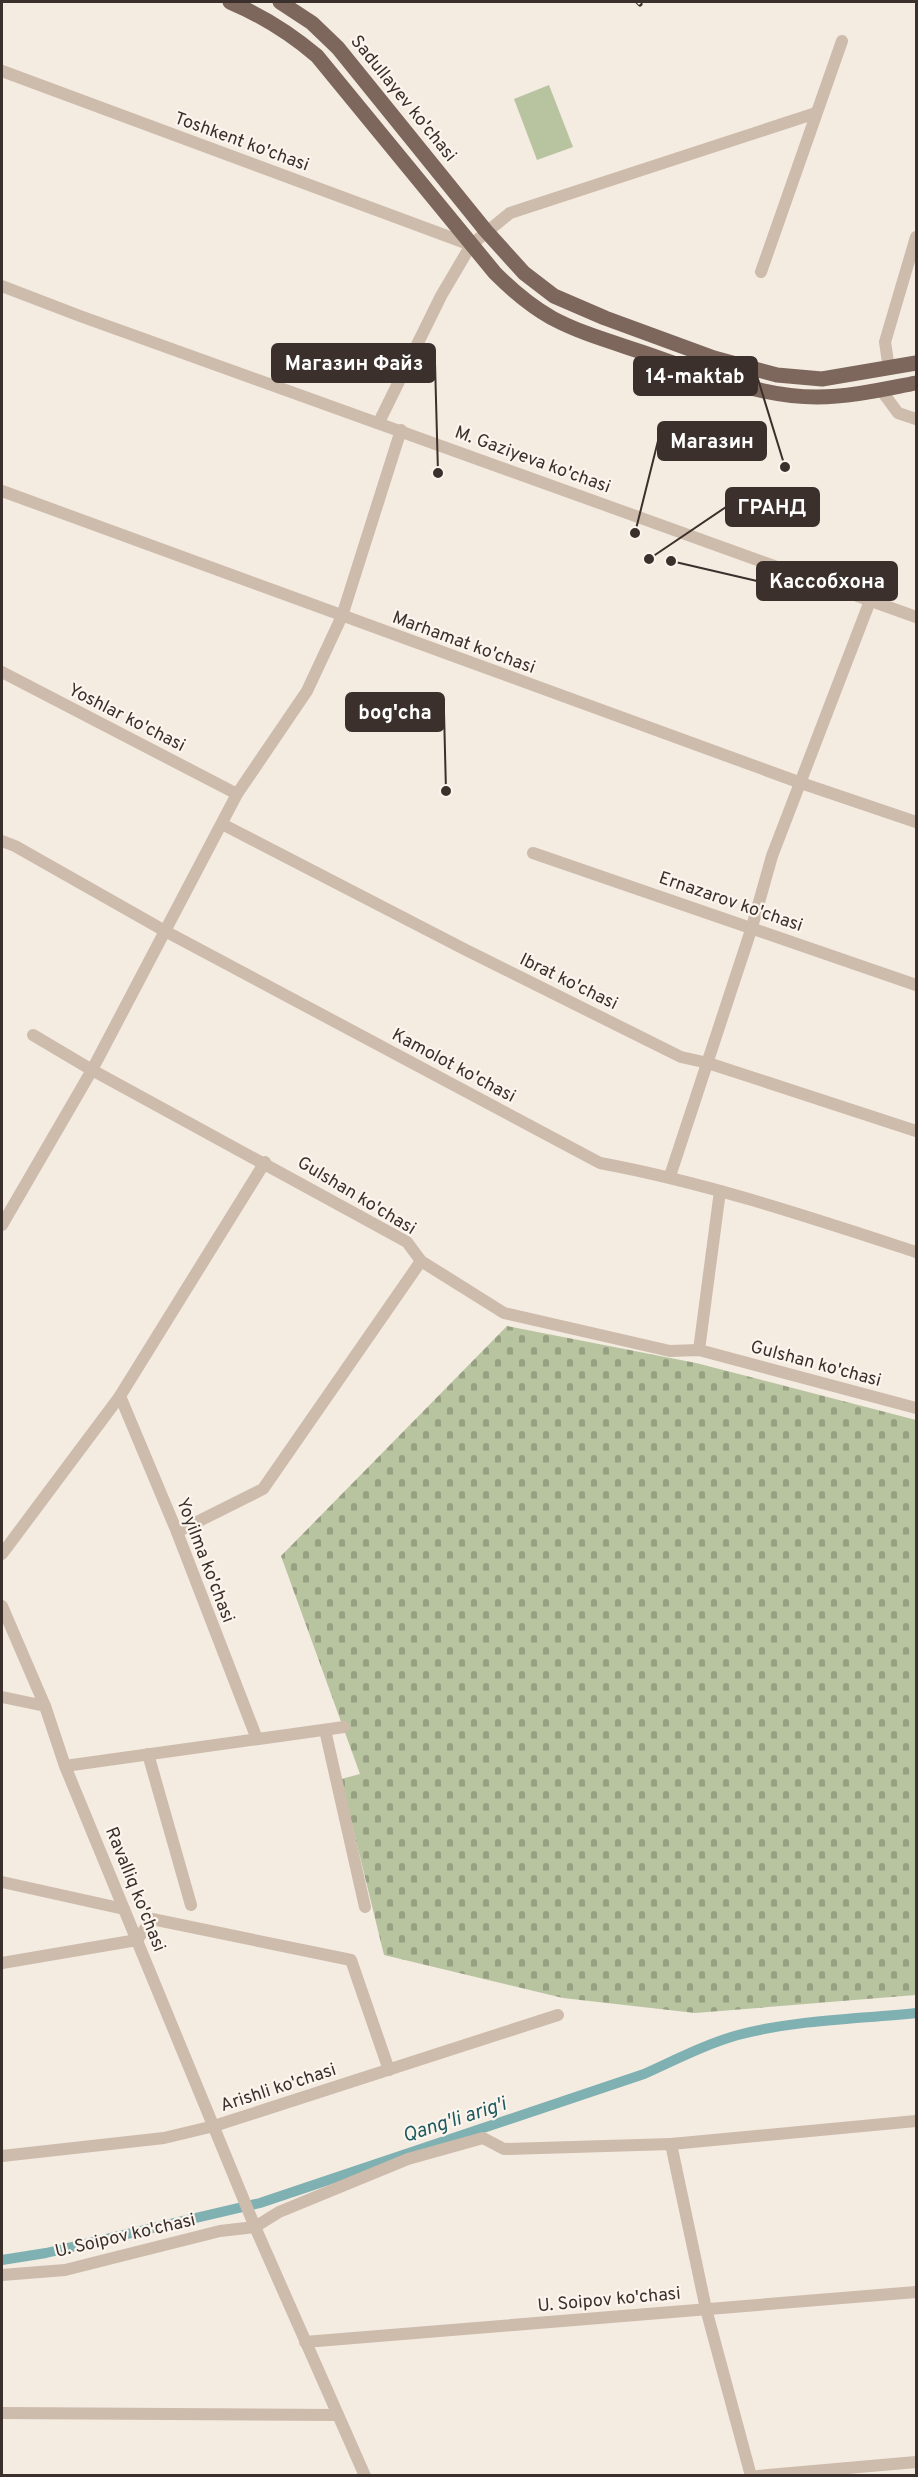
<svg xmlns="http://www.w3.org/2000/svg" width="918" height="2477" font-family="Overpass,sans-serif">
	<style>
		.cemetery { fill: url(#cemetery-stones) }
		.pitch { fill: #b8c4a0 }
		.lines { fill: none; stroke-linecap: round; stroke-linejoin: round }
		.canal { stroke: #7fb0b2; stroke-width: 10 }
		.minor { stroke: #cdbbac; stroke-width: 12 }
		.major { stroke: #7d675c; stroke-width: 15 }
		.rail-casing { stroke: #3b302b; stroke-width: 5 }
		.rail { stroke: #fbf5ee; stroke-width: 3; stroke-dasharray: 9; stroke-linecap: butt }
		.labels { text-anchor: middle; stroke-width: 4.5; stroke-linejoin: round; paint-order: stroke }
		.street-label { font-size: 18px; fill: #3b302b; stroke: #fbf5ee }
		.water-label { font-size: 20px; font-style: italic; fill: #1f5a5e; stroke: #fbf5ee }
		.leader { fill: none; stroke: #3b302b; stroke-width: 2 }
		.callout-dot { fill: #3b302b; stroke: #fbf5ee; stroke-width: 2 }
		.callout { fill: #3b302b; stroke: #3b302b; stroke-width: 2 }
		.callout-label { font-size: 20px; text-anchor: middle; font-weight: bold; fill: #fff }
	</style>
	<defs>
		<pattern id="cemetery-stones" width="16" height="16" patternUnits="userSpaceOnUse" patternTransform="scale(1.5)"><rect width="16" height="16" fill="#b8c4a0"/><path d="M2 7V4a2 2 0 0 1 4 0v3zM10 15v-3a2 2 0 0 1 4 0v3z" fill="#97a083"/></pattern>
	</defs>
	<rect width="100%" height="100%" fill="#f4ebe1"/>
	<polygon class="cemetery" points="507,1326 696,1363 916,1420 916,1995 695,2013 563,1998 384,1955 341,1779 360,1774 281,1556"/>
	<polygon class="pitch" points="549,85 573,147 537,160 514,99"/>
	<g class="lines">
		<path class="canal" d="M 2,2260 L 46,2253 L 260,2203 L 644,2074 C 675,2060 706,2044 738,2035 C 793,2020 860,2019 916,2013"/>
		<g class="minor">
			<polyline points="2,71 471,245"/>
			<polyline points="761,272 842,41"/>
			<polyline points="2,286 80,316 916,617"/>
			<polyline points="889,369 885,342 916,237"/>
			<polyline points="881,390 898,413 916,419"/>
			<polyline points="379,422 441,296 471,245 510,213 816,113"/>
			<polyline points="2,491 801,783 916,822"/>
			<polyline points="2,672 237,794"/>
			<polyline points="222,824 466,950 681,1057 708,1063 916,1131"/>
			<path d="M 2,841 L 15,846 L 165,931 L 600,1163 C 708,1183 812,1218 916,1252"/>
			<polyline points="533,853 916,985"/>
			<polyline points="33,1035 92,1070 407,1242 421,1261 504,1313 670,1351 699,1350 916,1408"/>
			<polyline points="670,1176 752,927 772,856 870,601"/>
			<polyline points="2,1225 92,1070 237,794 307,691 342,616 401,430"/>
			<polyline points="699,1350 720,1191"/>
			<polyline points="120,1396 177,1532 257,1739"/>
			<polyline points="177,1532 263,1489 421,1261"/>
			<polyline points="2,1554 120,1396 265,1162"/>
			<polyline points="2,1606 45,1706 65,1766 255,2227 365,2476"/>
			<polyline points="2,1697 45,1706"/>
			<polyline points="325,1730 365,1907"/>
			<polyline points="148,1754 191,1905"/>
			<polyline points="65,1766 344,1727"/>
			<polyline points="2,1882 124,1909"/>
			<polyline points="2,1963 137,1940 152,1919 351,1960 389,2070"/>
			<polyline points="2,2156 164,2138 214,2126 558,2015"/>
			<polyline points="2,2275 65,2270 220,2231 255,2227 279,2212 408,2159 483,2138 504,2149 671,2144"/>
			<polyline points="305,2342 916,2292"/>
			<polyline points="2,2413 337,2415"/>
			<polyline points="751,2476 706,2309 671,2144 916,2121"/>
			<polyline points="758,2476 916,2462"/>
		</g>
		<g class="major">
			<path d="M 230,2 C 263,16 290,33 317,56 L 495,273 C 512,290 531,306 552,318 C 580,333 612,342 642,352 C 698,371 757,397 817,397 C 851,397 884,389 916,383"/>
			<polyline points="280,2 312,23 338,48 486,231 524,273 554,296 605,318 714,358 777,375 822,379 916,363"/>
		</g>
		<g class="rail-casing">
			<polyline id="rail" points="638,2 640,4"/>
		</g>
		<use href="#rail" class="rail"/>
	</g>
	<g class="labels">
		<g class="street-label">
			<text transform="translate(404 98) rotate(51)" y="6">Sadullayev ko'chasi</text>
			<text transform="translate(242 141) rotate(20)" y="6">Toshkent ko'chasi</text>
			<text transform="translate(533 459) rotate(20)" y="6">M. Gaziyeva ko'chasi</text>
			<text transform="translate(464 642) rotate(20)" y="6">Marhamat ko'chasi</text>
			<text transform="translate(127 717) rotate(27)" y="6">Yoshlar ko'chasi</text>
			<text transform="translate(731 901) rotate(19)" y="6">Ernazarov ko'chasi</text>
			<text transform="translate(569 981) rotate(26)" y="6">Ibrat ko'chasi</text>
			<text transform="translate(454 1065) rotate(28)" y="6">Kamolot ko'chasi</text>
			<text transform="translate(357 1195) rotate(31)" y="6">Gulshan ko'chasi</text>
			<text transform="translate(816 1363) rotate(15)" y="6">Gulshan ko'chasi</text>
			<text transform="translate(206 1560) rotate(69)" y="6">Yoyilma ko'chasi</text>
			<text transform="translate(136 1889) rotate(68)" y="6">Ravalliq ko'chasi</text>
			<text transform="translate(278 2087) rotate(-18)" y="6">Arishli ko'chasi</text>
			<text transform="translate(125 2235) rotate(-13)" y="6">U. Soipov ko'chasi</text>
			<text transform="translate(609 2299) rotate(-5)" y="6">U. Soipov ko'chasi</text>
		</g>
		<g class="water-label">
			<text transform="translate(454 2119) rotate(-18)" y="7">Qang'li arig'i</text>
		</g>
	</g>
	<path class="leader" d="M438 473L435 363M785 467L757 376M635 533L658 441M649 559L726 507M671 561L757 581M446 791L444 712"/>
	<g class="callout-dot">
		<circle cx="438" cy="473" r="6"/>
		<circle cx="785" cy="467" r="6"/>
		<circle cx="635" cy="533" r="6"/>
		<circle cx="649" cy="559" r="6"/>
		<circle cx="671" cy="561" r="6"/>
		<circle cx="446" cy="791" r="6"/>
	</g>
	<g class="callout">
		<rect x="272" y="344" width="163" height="38" rx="6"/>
		<rect x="634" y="357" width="123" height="38" rx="6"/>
		<rect x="658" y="422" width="108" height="38" rx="6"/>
		<rect x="726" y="488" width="93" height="38" rx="6"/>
		<rect x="757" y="562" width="140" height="38" rx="6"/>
		<rect x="346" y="693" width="98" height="38" rx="6"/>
	</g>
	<g class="callout-label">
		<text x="354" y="370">Магазин Файз</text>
		<text x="695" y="383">14-maktab</text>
		<text x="712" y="448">Магазин</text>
		<text x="772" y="514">ГРАНД</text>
		<text x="827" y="588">Кассобхона</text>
		<text x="395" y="719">bog'cha</text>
	</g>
	<rect width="918" height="2477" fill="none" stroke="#3b302b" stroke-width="6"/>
</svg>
